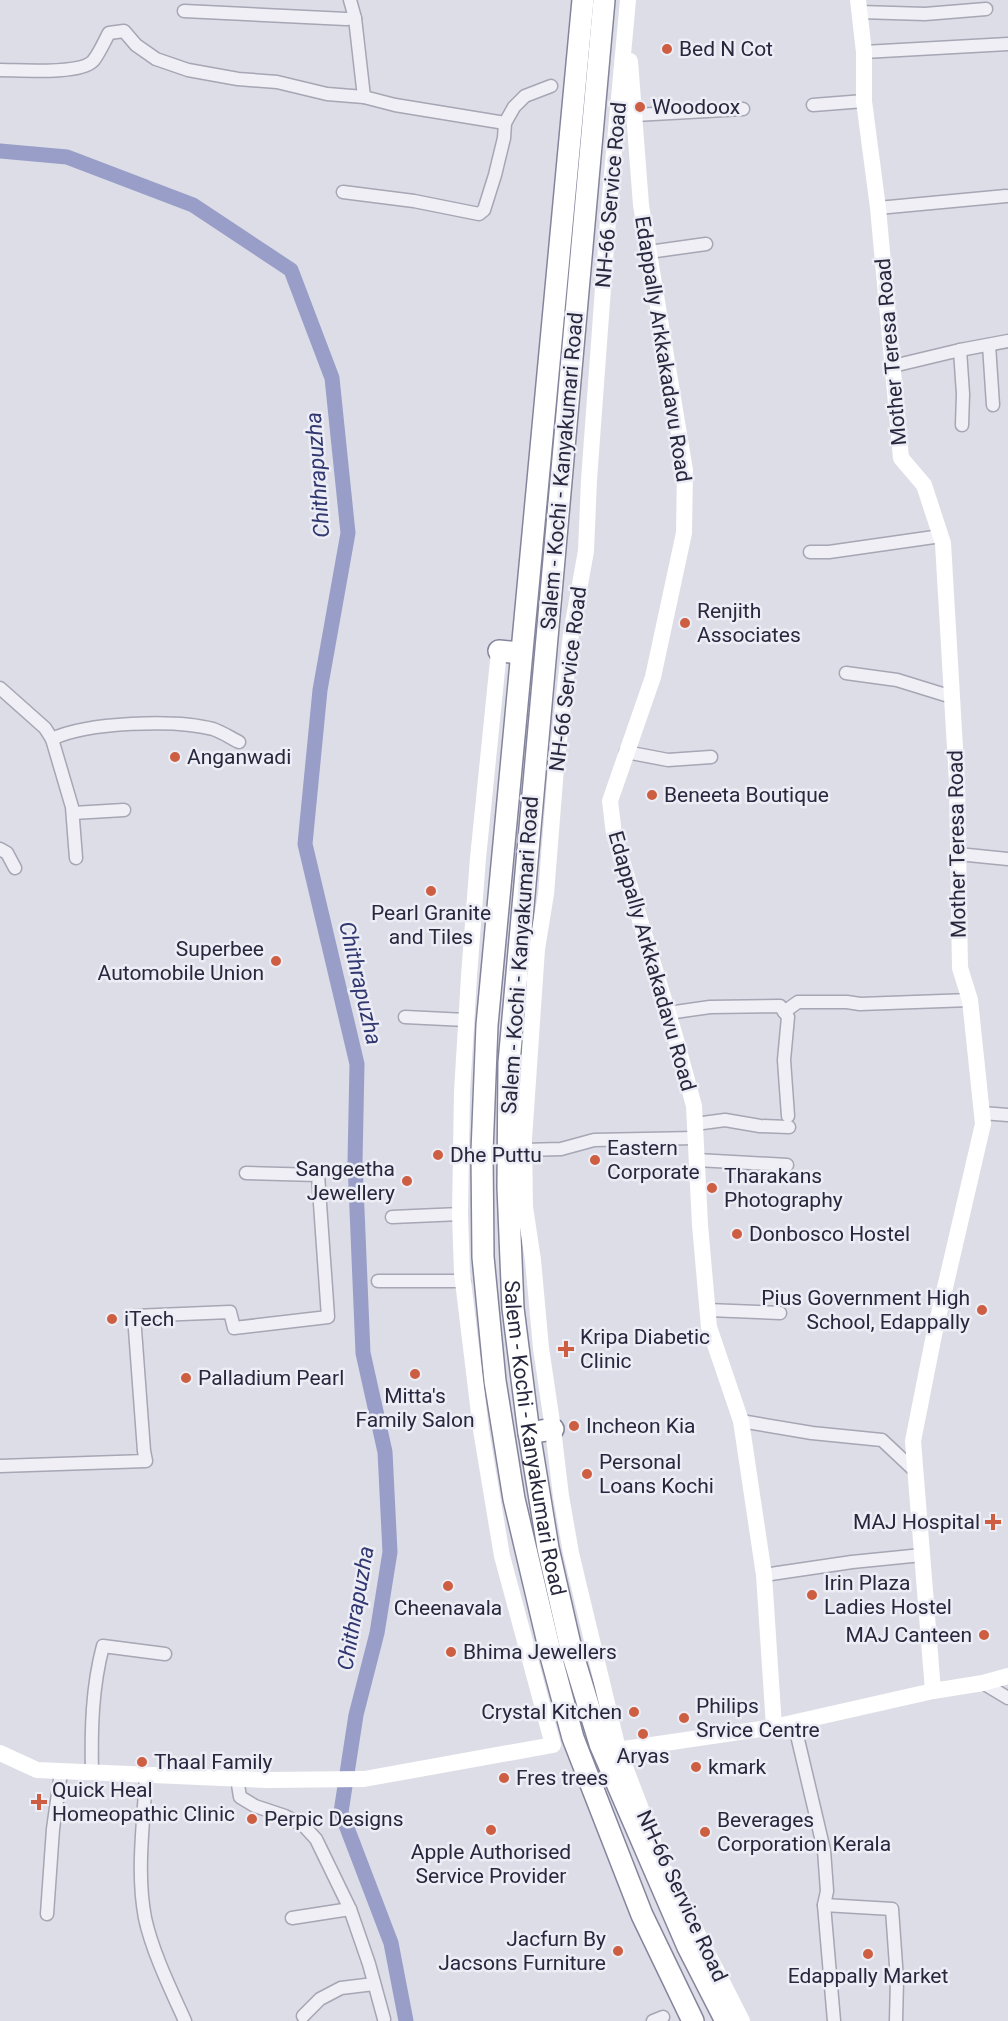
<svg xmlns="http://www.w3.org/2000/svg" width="1008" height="2021" font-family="Roboto,sans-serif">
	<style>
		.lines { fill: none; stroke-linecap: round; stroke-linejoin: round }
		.canal { stroke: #989ec7; stroke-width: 15 }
		.street-casing { stroke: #a6a6b4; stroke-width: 15 }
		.highway-casing { stroke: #84859d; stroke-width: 24 }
		.street { stroke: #f0eff5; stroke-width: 12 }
		.secondary { stroke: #fff; stroke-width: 16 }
		.highway { stroke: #fff; stroke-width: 21 }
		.poi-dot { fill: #cd5e41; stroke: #ecedf5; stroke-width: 2 }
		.labels { text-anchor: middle; stroke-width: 5; stroke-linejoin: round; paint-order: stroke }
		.poi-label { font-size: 21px; fill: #27273d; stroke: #ecedf5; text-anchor: start }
		.street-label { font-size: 21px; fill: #27273d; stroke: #ecedf5 }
		.water-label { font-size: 22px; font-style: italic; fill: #313771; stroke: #ecedf5 }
	</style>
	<rect width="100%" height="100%" fill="#dddde7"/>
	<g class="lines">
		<polyline class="canal" points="0,151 67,157 193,205 291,270 332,378 348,533 320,690 305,844 357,1064 355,1162 363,1353 385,1452 390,1552 377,1633 356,1715 341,1812 391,1943 406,2021"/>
		<g class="street-casing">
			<g id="street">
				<polyline points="184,11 346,19 355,18 350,0"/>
				<polyline points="860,12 925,14 986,9"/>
				<polyline points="355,18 364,97"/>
				<polyline points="864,52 1008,44"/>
				<path d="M 0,70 C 19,70 80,75 93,61 C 99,54 104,42 109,33 L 124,31 L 136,45 L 156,59 L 188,70 L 238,79 L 277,82 L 327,94 L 364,97 L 395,105 L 505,123"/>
				<polyline points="813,105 864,101"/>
				<polyline points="635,115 743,109"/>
				<polyline points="343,192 414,201 479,214 484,210 495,175 504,138 505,123 514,107 525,96 551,86"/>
				<polyline points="878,208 1006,196"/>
				<polyline points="649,252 706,244"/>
				<polyline points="989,345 993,405"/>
				<polyline points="960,350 963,394 962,425"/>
				<polyline points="893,366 960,350 1008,341"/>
				<polyline points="810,552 829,552 941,536"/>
				<polyline points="846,673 897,680 952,697"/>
				<path d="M 0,688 L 45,728 L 52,739 C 87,722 176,719 213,729 C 222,732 231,738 239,742"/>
				<polyline points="52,739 72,807 76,858"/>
				<polyline points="626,752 668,760 711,757"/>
				<polyline points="73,813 124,810"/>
				<polyline points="0,849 7,853 15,868"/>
				<polyline points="958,854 1008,859"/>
				<polyline points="784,1012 798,1002 847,1002 860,1004 970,1000"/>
				<polyline points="668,1013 710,1007 780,1006 788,1017 784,1060 788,1116"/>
				<polyline points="405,1017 466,1020"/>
				<polyline points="982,1113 1008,1115"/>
				<polyline points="695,1124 725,1120 760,1126 789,1127"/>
				<polyline points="524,1150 561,1149 594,1140 695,1138"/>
				<polyline points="697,1160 787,1165"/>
				<polyline points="392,1217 460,1214"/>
				<polyline points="378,1281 464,1281"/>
				<polyline points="708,1310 780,1313"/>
				<polyline points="741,1421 812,1433 882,1440 915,1471"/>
				<polyline points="0,1466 146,1461 144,1451 134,1316 230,1312 234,1328 328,1317 318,1175 246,1173"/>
				<polyline points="764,1575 852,1562 922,1555"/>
				<polyline points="983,1683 1008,1698"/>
				<polyline points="781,1728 796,1731 824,1850 827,1891 824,1905 834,2021"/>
				<path d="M 92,1773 C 91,1730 92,1687 103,1646 L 165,1654"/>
				<path d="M 146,1775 C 144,1821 136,1871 145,1918 C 152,1951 171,1990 185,2021"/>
				<polyline points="237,1778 240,1797 255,1806 285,1816 303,1825 316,1839 350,1909 369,1964 384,2019"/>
				<polyline points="824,1905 892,1909 897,1980 896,2021"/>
				<polyline points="47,1914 53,1829 61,1772"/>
				<polyline points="292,1918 350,1909"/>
				<polyline points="303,2016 320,1999 341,1988 374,1984"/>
				<polyline points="653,2021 663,2017"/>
			</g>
		</g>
		<g class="highway-casing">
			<g id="highway">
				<polyline points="583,0 487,1025 482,1152 483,1257 495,1381 514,1499 552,1660 573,1738 642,1915 693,2021"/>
				<path id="s1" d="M 604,0 L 509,1063 L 508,1187 L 513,1308 L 528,1426 L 548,1548 L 571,1649 L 600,1744 L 688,1947 L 726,2021"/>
				<polyline points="499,651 521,653"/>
				<polyline points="529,1433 553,1429"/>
			</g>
		</g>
		<use href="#street" class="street"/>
		<g class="secondary">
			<polyline points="628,0 609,206 589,480 586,551 571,634 556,768 546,894 537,949 524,1139 525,1207 533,1260 541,1348 553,1429 561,1496 571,1553 618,1749 653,1840"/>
			<polyline points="858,0 864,52 864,101 878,208 901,458 924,485 943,543 957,782 960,968 970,1000 983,1124 934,1335 913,1441 933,1691"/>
			<polyline points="630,61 641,205 685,470 684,533 653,677 610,801 614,834 675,1036 694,1106 700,1225 709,1327 741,1421 764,1575 774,1727"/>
			<polyline points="610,1747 624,1749 774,1727 933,1691 983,1683 1008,1676"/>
			<polyline points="0,1753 37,1770 268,1780 364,1779 553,1745 502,1556 481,1430 462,1273 460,1214 462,1092 469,976 478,858 499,651"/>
			<polyline points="666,1872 742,2021"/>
		</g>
		<use href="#highway" class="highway"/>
	</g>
	<g class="poi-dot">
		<circle cx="667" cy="49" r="6"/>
		<circle cx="640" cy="107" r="6"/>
		<circle cx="685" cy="623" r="6"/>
		<circle cx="175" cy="757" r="6"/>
		<circle cx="652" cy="795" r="6"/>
		<circle cx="431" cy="891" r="6"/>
		<circle cx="276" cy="961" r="6"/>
		<circle cx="438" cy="1155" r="6"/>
		<circle cx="595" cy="1160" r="6"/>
		<circle cx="407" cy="1181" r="6"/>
		<circle cx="712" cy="1188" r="6"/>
		<circle cx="737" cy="1234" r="6"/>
		<circle cx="982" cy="1310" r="6"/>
		<circle cx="112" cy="1319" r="6"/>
		<path d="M563 1340h6v6h6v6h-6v6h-6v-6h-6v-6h6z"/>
		<circle cx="415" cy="1374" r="6"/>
		<circle cx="186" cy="1378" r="6"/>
		<circle cx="574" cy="1426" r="6"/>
		<circle cx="587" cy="1474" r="6"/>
		<path d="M990 1513h6v6h6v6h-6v6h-6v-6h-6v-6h6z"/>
		<circle cx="448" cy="1586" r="6"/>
		<circle cx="812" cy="1595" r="6"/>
		<circle cx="984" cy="1635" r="6"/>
		<circle cx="451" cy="1652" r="6"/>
		<circle cx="634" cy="1712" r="6"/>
		<circle cx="684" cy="1718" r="6"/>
		<circle cx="643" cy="1734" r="6"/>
		<circle cx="142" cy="1762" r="6"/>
		<circle cx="696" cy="1767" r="6"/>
		<circle cx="504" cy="1778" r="6"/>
		<path d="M36 1793h6v6h6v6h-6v6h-6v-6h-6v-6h6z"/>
		<circle cx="252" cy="1819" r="6"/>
		<circle cx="491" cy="1830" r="6"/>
		<circle cx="705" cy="1832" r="6"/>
		<circle cx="618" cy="1951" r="6"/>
		<circle cx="868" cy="1954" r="6"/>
	</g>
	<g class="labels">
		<g class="poi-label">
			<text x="679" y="56">Bed N Cot</text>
			<text x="652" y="114">Woodoox</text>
			<text x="697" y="618">Renjith<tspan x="697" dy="24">Associates</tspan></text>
			<text x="187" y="764">Anganwadi</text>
			<text x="664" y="802">Beneeta Boutique</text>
			<text x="431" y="920" text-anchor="middle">Pearl Granite<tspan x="431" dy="24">and Tiles</tspan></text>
			<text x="264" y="956" text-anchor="end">Superbee<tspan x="264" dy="24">Automobile Union</tspan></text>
			<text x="607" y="1155">Eastern<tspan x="607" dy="24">Corporate</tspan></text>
			<text x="450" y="1162">Dhe Puttu</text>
			<text x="395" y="1176" text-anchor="end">Sangeetha<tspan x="395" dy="24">Jewellery</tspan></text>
			<text x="724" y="1183">Tharakans<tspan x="724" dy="24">Photography</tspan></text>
			<text x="749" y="1241">Donbosco Hostel</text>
			<text x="970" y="1305" text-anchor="end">Pius Government High<tspan x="970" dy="24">School, Edappally</tspan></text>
			<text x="124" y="1326">iTech</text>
			<text x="580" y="1344">Kripa Diabetic<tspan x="580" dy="24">Clinic</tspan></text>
			<text x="198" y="1385">Palladium Pearl</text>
			<text x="415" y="1403" text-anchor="middle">Mitta's<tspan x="415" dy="24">Family Salon</tspan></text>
			<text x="586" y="1433">Incheon Kia</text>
			<text x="599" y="1469">Personal<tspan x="599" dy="24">Loans Kochi</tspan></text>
			<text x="980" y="1529" text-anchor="end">MAJ Hospital</text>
			<text x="824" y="1590">Irin Plaza<tspan x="824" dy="24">Ladies Hostel</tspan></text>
			<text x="448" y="1615" text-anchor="middle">Cheenavala</text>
			<text x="972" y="1642" text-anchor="end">MAJ Canteen</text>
			<text x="463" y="1659">Bhima Jewellers</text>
			<text x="696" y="1713">Philips<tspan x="696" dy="24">Srvice Centre</tspan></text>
			<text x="622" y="1719" text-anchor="end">Crystal Kitchen</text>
			<text x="643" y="1763" text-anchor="middle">Aryas</text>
			<text x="154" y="1769">Thaal Family</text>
			<text x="708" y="1774">kmark</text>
			<text x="516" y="1785">Fres trees</text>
			<text x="52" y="1797">Quick Heal<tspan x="52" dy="24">Homeopathic Clinic</tspan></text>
			<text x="264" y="1826">Perpic Designs</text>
			<text x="717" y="1827">Beverages<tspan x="717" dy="24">Corporation Kerala</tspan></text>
			<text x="491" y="1859" text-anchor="middle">Apple Authorised<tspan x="491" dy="24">Service Provider</tspan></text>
			<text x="606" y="1946" text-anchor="end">Jacfurn By<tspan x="606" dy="24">Jacsons Furniture</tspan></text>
			<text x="868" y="1983" text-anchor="middle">Edappally Market</text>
		</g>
		<g class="street-label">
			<text transform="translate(611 195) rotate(-85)" y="7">NH-66 Service Road</text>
			<text transform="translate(663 349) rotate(81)" y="7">Edappally Arkkakadavu Road</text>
			<text transform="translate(891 352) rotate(-95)" y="7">Mother Teresa Road</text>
			<text transform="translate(562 471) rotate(-85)" y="7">Salem - Kochi - Kanyakumari Road</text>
			<text transform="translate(568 679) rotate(-83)" y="7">NH-66 Service Road</text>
			<text transform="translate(957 844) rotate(-91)" y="7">Mother Teresa Road</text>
			<text transform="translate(520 955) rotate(-86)" y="7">Salem - Kochi - Kanyakumari Road</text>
			<text transform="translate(652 961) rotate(74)" y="7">Edappally Arkkakadavu Road</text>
			<text dy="7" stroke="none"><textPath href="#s1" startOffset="1444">Salem - Kochi - Kanyakumari Road</textPath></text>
			<text transform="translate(682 1896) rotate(65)" y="7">NH-66 Service Road</text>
		</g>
		<g class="water-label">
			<text transform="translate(317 475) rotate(-94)" y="8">Chithrapuzha</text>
			<text transform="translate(361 983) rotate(77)" y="8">Chithrapuzha</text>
			<text transform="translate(355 1608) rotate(-80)" y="8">Chithrapuzha</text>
		</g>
	</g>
</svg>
